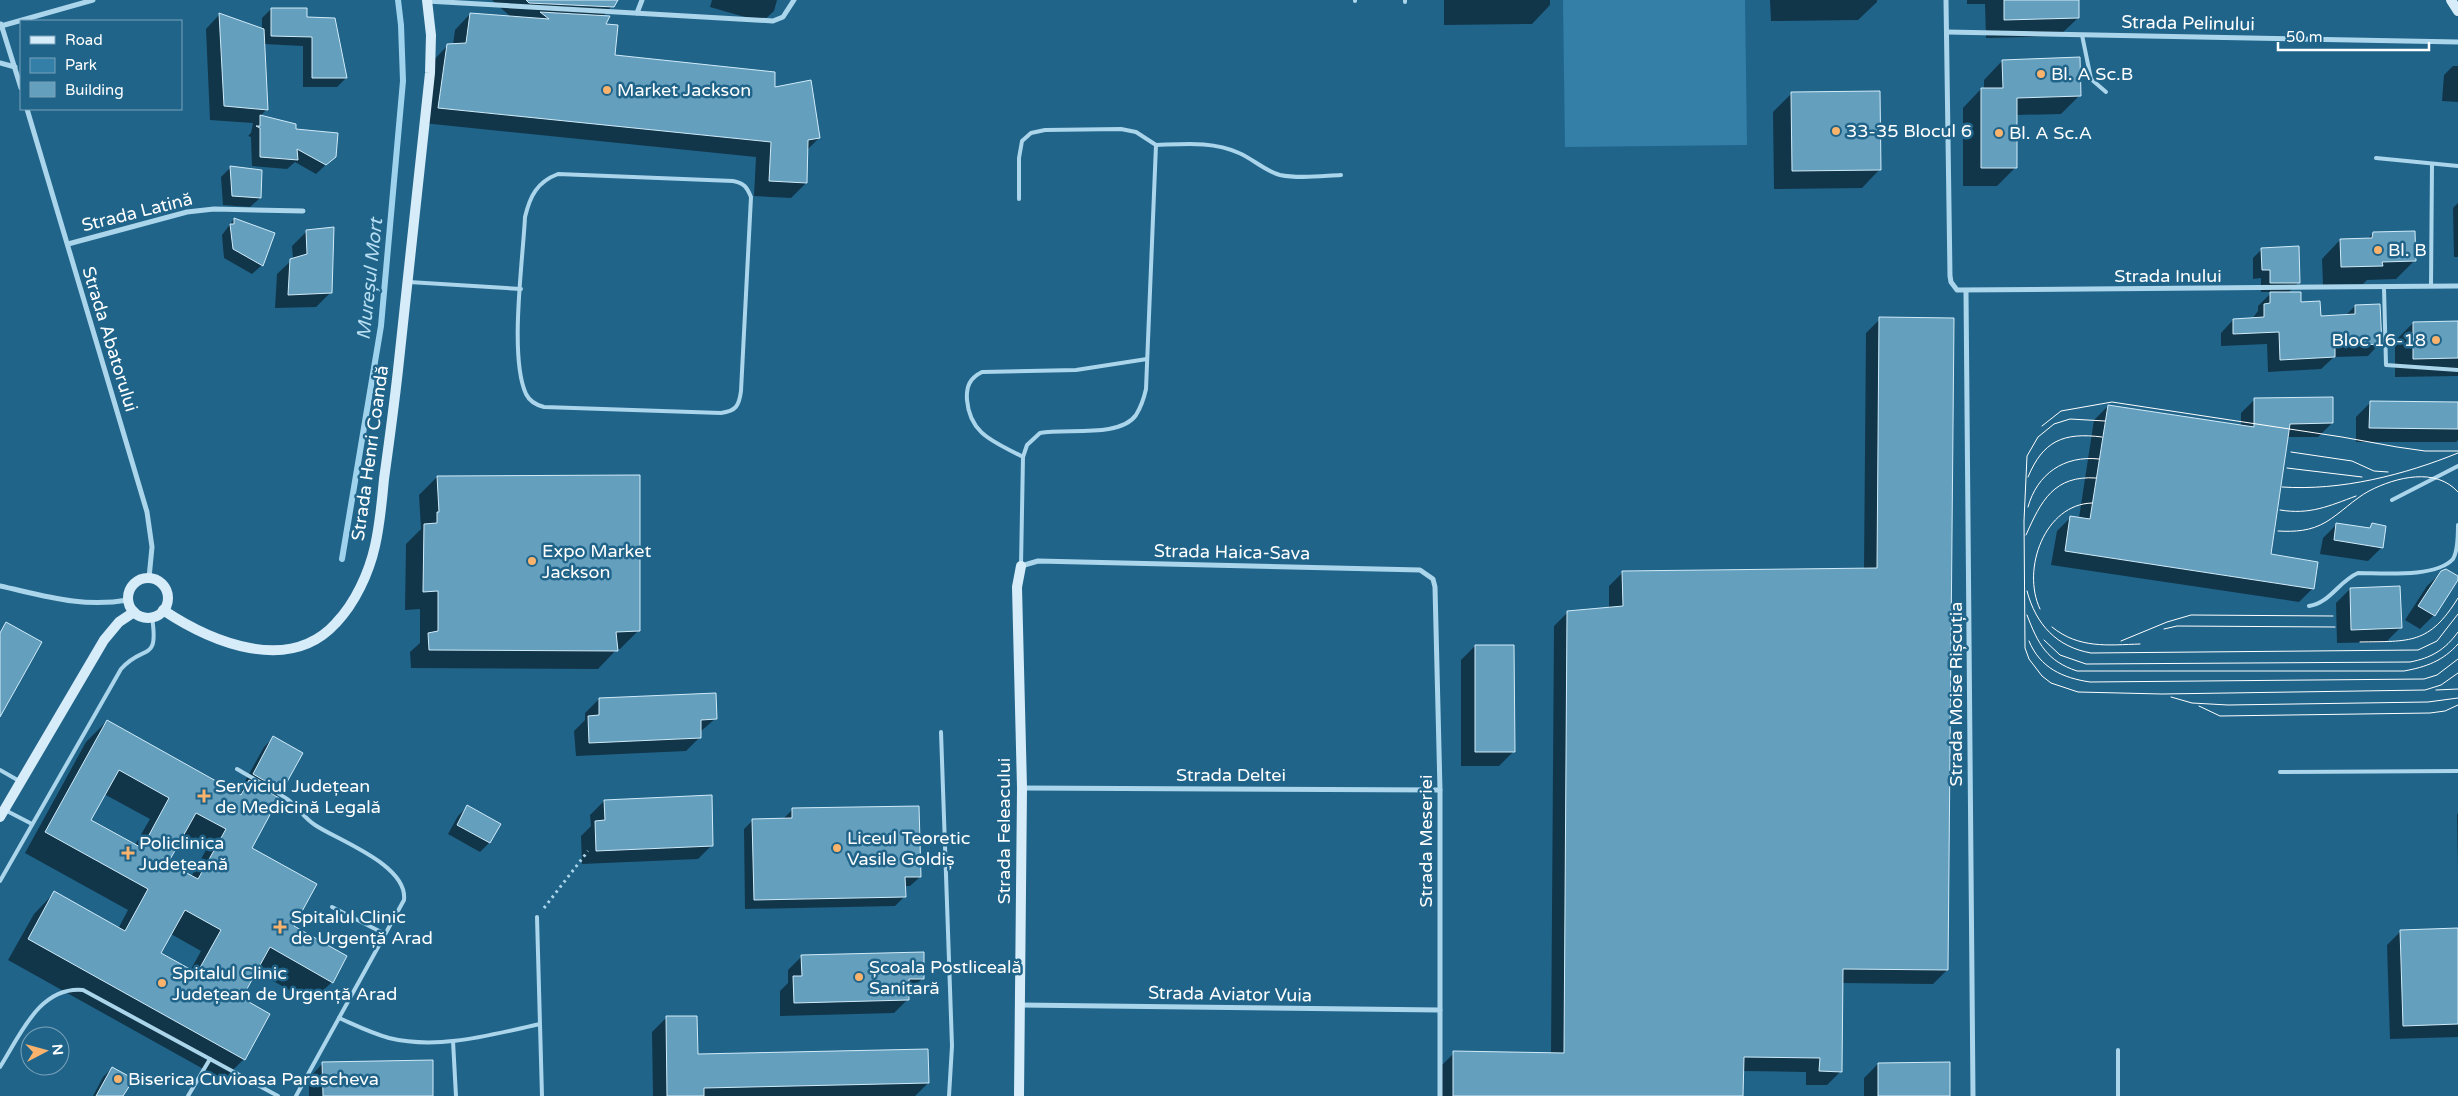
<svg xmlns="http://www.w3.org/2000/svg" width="2458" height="1096" font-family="'Varela Round',sans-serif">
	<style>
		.green { fill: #337fa7 }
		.shadow { fill: #0007; fill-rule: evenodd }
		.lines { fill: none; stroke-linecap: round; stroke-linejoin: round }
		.stream { stroke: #9fd3ed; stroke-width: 6 }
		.building { fill: #659fbe; stroke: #d0ebf8; fill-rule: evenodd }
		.path { stroke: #abd5eb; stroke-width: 3; stroke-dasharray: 2.5 4; stroke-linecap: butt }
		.lane { stroke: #abd5eb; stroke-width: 4 }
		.street { stroke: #abd5eb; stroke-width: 5 }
		.secondary { stroke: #d7ecf9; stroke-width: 10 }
		.tram { stroke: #fff; stroke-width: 1 }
		.poi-dot { fill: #f9b36c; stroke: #20648a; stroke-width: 2 }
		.labels { text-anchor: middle; stroke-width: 5; stroke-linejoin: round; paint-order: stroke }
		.street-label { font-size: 18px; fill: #fff; stroke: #20648a }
		.poi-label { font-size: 18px; fill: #fff; stroke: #20648a; text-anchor: start }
		.water-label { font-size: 19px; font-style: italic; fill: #b7def2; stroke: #20648a }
	</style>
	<rect width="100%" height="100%" fill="#20648a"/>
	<polygon class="green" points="1563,0 1745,0 1747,145 1565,147"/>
	<g class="shadow">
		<polygon points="492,0 616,0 603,17 614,57 773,88 819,138 806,151 806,183 791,198 754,196 756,157 423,123 433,61 448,45 453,45 455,30 470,14 512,18"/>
		<polygon points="712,0 777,0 774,11 762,22 710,7"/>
		<polygon points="1444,0 1550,0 1550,5 1532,24 1444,25"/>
		<polygon points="1770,0 1877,0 1877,2 1858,20 1771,21"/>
		<polygon points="1967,0 2077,0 2078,18 2059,36 1986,38 1985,4 1967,4"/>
		<polygon points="271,9 306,18 346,78 337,87 303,87 303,46 264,44 267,109 260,116 295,130 335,156 316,174 295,162 287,169 252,166 251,137 248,136 251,133 253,123 210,120 206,29 219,15 262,30 262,18"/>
		<polygon points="2002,61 2080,95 2061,114 2015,115 2016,167 1997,186 1963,186 1963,108 1981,89 1984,89 1984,80"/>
		<polygon points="2453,66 2458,66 2458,102 2442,101 2444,75"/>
		<polygon points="1792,93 1880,169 1862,188 1774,189 1773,112"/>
		<polygon points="231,167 260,198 250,207 223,205 221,177"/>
		<polygon points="2458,203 2458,257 2454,257 2453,208"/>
		<polygon points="234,219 273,234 262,265 252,274 224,258 222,235"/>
		<polygon points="306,232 330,293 316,307 275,308 277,274 293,259 292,246"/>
		<polygon points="2373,233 2415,260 2396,279 2367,280 2363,284 2323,285 2322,259 2340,240 2367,240"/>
		<polygon points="2262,249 2299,282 2288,293 2300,303 2320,317 2346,315 2355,306 2380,343 2368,356 2334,357 2321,369 2268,372 2267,344 2221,346 2221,333 2233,320 2252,319 2258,311 2258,306 2272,292 2261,292 2261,278 2253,279 2253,258"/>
		<polygon points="1880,319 1947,970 1933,984 1842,983 1841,1071 1827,1085 1806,1085 1806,1072 1742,1071 1742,1096 1440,1096 1440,1067 1454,1053 1551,1054 1554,626 1568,612 1609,608 1609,586 1623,572 1864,570 1866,333"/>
		<polygon points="2458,322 2458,376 2395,377 2395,341 2413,323"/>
		<polygon points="2255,399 2332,423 2318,437 2287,437 2269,555 2313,588 2299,602 2051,565 2057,531 2071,517 2079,518 2094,420 2108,406 2241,426 2241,413"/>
		<polygon points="2370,403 2458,403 2458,440 2456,442 2356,442 2356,417"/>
		<polygon points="437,477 639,630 620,649 617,649 598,669 411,668 410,652 420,643 420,609 405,610 406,544 421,529 419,495"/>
		<polygon points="2337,524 2368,529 2372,525 2382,547 2368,561 2320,554 2323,538"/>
		<polygon points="2442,572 2458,578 2434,615 2420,629 2405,620 2427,586"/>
		<polygon points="2350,589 2400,628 2386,642 2337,643 2336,603"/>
		<polygon points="1475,646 1513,752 1499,766 1461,766 1461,660"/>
		<polygon points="599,699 716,718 700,732 700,737 686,751 576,756 574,731 585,720 585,713"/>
		<path d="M 107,721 L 237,794 L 247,785 L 244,783 L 264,747 L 273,738 L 302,753 L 281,791 L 275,797 L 250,848 L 292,926 L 332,982 L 311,1002 L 255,971 L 240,998 L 244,1059 L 223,1080 L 8,960 L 34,914 L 54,893 L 118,929 L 128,910 L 25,853 L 86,742 ZM 104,794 L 150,819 L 135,845 L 90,820 ZM 182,836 L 206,850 L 191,877 L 167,863 ZM 171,934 L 201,951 L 190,971 L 160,953 Z"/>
		<polygon points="604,801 712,845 698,859 582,864 581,836 591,826 590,815"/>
		<polygon points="467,807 499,825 489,843 480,852 448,834 458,816"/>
		<polygon points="792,810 920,877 910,886 904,886 904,897 895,906 745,909 744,829 753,820 783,819"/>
		<polygon points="2458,813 2458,870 2457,815"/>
		<polygon points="2458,929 2458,1037 2390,1039 2387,945 2401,931"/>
		<polygon points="802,956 923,978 908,992 908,999 894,1013 780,1016 780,991 788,983 788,970"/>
		<polygon points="666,1018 697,1056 928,1083 915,1096 653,1096 652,1032"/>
		<polygon points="323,1063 432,1096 309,1096 309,1078"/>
		<polygon points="1878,1064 1949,1096 1864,1096 1864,1078"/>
		<polygon points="112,1068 122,1096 93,1096 103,1077"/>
	</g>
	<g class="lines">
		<polyline class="stream" points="342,559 381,326 403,81 401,25 398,0"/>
	</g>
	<g class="building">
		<polygon points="526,0 618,0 614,7 529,3"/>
		<polygon points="2004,0 2079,0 2079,18 2004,20"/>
		<polygon points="271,8 307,8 307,17 335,18 347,78 312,78 312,37 271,36"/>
		<polygon points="540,12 610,16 606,24 618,25 615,55 775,72 775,87 811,80 820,138 808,140 807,183 769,181 771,142 438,108 447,44 466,43 470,13 549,19"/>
		<polygon points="219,13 264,29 268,110 224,106"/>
		<polygon points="2080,57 2081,96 2017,98 2017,168 1981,168 1981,88 2003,88 2002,60"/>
		<polygon points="1880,91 1881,170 1792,171 1791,92"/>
		<polygon points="260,115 296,124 296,129 338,133 336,157 326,165 297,149 298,160 260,157 260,128 256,126 260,126"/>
		<polygon points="230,166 262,170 261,198 232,196"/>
		<polygon points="234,218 275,233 263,266 233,249 230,224 234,224"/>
		<polygon points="334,227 332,293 288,295 290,259 307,254 306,230"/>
		<polygon points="2415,231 2416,261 2382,262 2383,266 2341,267 2340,239 2372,238 2373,232"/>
		<polygon points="2299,246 2300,283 2270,283 2270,270 2262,270 2261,248"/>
		<polygon points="2270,292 2301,292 2301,302 2320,301 2321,316 2355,314 2355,305 2380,304 2382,344 2335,346 2335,357 2280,360 2279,332 2233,334 2233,319 2264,317 2264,304 2270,303"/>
		<polygon points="1879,317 1954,318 1948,970 1843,969 1842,1072 1819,1071 1820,1058 1744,1057 1743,1096 1453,1096 1453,1051 1564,1053 1567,611 1623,606 1622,571 1877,568"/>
		<polygon points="2458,321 2458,358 2413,359 2413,322"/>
		<polygon points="2333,397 2333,423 2290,424 2271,554 2318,562 2314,589 2065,551 2070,516 2090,519 2108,405 2254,427 2254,398"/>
		<polygon points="2370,401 2458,402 2458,429 2369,428"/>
		<polygon points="640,475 640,631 616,632 618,651 429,650 428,633 438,631 438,591 423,592 424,524 437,523 437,512 439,512 437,476"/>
		<polygon points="2336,523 2370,528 2372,523 2386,526 2383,548 2334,540"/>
		<polygon points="2446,569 2458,576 2458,580 2435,616 2418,606 2441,571"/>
		<polygon points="2400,586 2402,628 2351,630 2350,588"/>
		<polygon points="6,622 42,642 0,717 0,633"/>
		<polygon points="1475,645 1514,645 1515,752 1475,752"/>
		<polygon points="716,693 717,719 701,720 701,738 589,743 588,716 599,715 599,698"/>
		<path d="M 107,720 L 241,795 L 249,780 L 279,798 L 252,848 L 317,884 L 294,926 L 347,956 L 333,983 L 270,947 L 242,998 L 270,1014 L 245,1060 L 28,939 L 54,891 L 125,931 L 148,889 L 45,832 ZM 119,770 L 169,798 L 142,848 L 91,820 ZM 196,813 L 226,829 L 198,879 L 168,863 ZM 185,910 L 221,930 L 197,973 L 161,953 Z"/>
		<polygon points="273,736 303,753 282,791 253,774"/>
		<polygon points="712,795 713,846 596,851 595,821 605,820 604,800"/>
		<polygon points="467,805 501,824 490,843 457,825"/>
		<polygon points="919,806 921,877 905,877 906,897 754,900 752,819 792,818 792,808"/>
		<polygon points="2458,928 2458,1024 2403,1026 2400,930"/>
		<polygon points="924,952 924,979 909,979 909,1000 794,1003 793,976 802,976 801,955"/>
		<polygon points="666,1016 697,1016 698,1054 928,1049 929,1083 704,1088 704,1096 667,1096"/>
		<polygon points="433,1060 433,1096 323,1096 322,1062"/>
		<polygon points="1950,1062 1950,1096 1878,1096 1878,1063"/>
		<polygon points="112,1067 134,1079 123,1096 96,1096"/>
	</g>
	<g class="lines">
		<polyline class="path" points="544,908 588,851"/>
		<g class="lane">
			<polyline points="1355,0 1355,1"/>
			<polyline points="1405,0 1405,2"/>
			<polyline points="2082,35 2091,79 2106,92"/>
			<path d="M 1156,145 C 1185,144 1213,141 1239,153 C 1253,159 1265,171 1280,175 C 1299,179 1321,176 1341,175"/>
			<polyline points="2376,158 2458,166"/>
			<path d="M 558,174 L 733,181 C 744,183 747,187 751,197 L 741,391 C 739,406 736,411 721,413 L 544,407 C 536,405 530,402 526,394 C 509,357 523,260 525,217 C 530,196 537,182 558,174 Z"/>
			<path d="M 1019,199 L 1019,158 L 1022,141 L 1031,133 L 1045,130 L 1121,129 L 1136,132 L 1156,145 L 1146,389 C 1144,398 1141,407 1136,415 C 1120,438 1066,428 1040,433 L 1027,445 L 1023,457 L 1021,565"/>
			<polyline points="409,282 521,289"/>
			<polyline points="2431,286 2432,164"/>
			<polyline points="2384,288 2386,365 2458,370"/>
			<path d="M 1023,457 C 995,442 970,435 967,400 C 966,386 970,378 982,372 L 1076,370 L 1147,359"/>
			<polyline points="2392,500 2458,466"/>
			<path d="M 2309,606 C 2330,603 2339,581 2358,573 C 2382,573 2436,578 2453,559 C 2458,551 2458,535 2458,525"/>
			<polyline points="941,732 952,1046 949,1096"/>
			<path d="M 237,769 C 254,779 271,788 287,799 C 297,806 304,818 315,825 C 339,841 408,865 404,900 L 296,1096"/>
			<polyline points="0,770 21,782"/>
			<polyline points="2280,772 2458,771"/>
			<polyline points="5,810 32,824"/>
			<path d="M 0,881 L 121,669 C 144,643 159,664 152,617"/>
			<polyline points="332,907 385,934"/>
			<polyline points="537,917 542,1096"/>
			<path d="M 339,1018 C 355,1025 371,1033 389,1038 C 439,1050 490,1035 540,1024"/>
			<polyline points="453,1041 456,1096"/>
			<path d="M 0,1067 C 20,1036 39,986 83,990 L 278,1096"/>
			<polyline points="188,1096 210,1059"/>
			<polyline points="2118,1096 2118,1050"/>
		</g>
		<g class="street">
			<polyline points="1946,0 1950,276 1951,282 1957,290 2458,286"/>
			<polyline points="427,1 773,21 783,17 794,0"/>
			<polyline points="637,13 642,0"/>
			<polyline points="1,24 21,88"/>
			<polyline points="1,26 93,0"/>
			<polyline points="1947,32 2458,42"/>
			<polyline points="0,63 15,67"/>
			<polyline points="27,109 147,512 152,547 149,578"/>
			<polyline points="68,244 187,212 214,209 303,211"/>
			<polyline points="1966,291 1973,1096"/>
			<polyline points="1021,566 1038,561 1420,570 1433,579 1435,587 1440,790 1440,1096"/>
			<path d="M 0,586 C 45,596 82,608 128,600"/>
			<polyline points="1022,788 1440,790"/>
			<polyline points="1020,1005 1440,1010"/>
		</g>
		<g class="secondary">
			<polyline points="2451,0 2458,11"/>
			<circle cx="148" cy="598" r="20"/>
			<path d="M 163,610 C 211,642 289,675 336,623 C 355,603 369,573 375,546 C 380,524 382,501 384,479 C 389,443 394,406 398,370 C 408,271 419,172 430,73 L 431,35 L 427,0"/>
			<polyline points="0,817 104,640 119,622 134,612"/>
			<polyline points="1019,1096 1022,788 1017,587 1021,566"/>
		</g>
		<g class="tram">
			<polyline points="2105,421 2070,419 2054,424 2038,437 2027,456 2024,521 2025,648 2029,659 2042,676 2051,683 2078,692 2162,694 2425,690 2441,685 2458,673"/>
			<polyline points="2042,426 2061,411 2112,402 2342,437 2397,447 2425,451 2458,451"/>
			<polyline points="2291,452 2352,461 2374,471 2388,472"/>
			<polyline points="2287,468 2362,477"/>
			<path d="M 2028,477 C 2043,441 2063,432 2102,437"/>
			<path d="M 2282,487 C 2341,491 2404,475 2458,453"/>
			<path d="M 2028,507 C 2037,474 2064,455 2099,459"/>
			<path d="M 2280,510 C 2310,515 2329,506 2356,496"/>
			<path d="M 2278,531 C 2295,532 2311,531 2326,522 C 2341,513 2354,499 2369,491 C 2396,477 2436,467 2458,492"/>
			<path d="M 2026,535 C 2041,501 2054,475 2096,478"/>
			<path d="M 2027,591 C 2036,625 2057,647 2091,653 L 2418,650 L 2437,641 L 2458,614"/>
			<path d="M 2040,609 C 2021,569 2045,504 2092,503"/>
			<path d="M 2027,615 C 2038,644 2047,661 2077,671 L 2404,671 C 2426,667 2443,661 2458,644"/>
			<path d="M 2052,627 C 2079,649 2108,645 2140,644"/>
			<polyline points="2164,629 2177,626 2335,627"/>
			<path d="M 2044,640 L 2060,655 L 2086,664 L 2410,662 C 2431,658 2445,650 2458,632"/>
			<path d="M 2029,641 C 2040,668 2063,678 2090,682 L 2424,679 L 2437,675 L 2458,659"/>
			<polyline points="2121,641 2167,622 2191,615 2333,616"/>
			<path d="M 2360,642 C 2410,641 2429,645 2458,598"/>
			<polyline points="2436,690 2458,689"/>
			<polyline points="2171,697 2192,703 2228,705 2428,702 2458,698"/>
			<polyline points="2199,706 2220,716 2430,713 2445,711 2458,705"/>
		</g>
	</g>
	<g class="poi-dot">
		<circle cx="2041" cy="74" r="5"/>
		<circle cx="607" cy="90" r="5"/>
		<circle cx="1836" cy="131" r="5"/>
		<circle cx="1999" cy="133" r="5"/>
		<circle cx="2378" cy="250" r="5"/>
		<circle cx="2436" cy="340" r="5"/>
		<circle cx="532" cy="561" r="5"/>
		<path d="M201.5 788.5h5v5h5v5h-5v5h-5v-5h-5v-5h5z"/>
		<circle cx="837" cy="848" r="5"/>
		<path d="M125.5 845.5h5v5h5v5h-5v5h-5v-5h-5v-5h5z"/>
		<path d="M277.5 919.5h5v5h5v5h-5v5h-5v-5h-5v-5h5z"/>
		<circle cx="859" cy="977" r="5"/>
		<circle cx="162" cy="983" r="5"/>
		<circle cx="118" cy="1079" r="5"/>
	</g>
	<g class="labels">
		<g class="street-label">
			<text transform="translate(2188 23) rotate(1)" y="6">Strada Pelinului</text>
			<text transform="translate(137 212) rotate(-14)" y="6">Strada Latină</text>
			<text x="2168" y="282">Strada Inului</text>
			<text transform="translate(110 339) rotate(73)" y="6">Strada Abatorului</text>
			<text transform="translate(370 453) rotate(-82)" y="6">Strada Henri Coandă</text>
			<text transform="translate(1232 552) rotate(1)" y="6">Strada Haica-Sava</text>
			<text transform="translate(1956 694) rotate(-90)" y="6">Strada Moise Rișcuția</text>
			<text x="1231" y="781">Strada Deltei</text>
			<text transform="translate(1004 831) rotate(-90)" y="6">Strada Feleacului</text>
			<text transform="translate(1426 841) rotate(-90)" y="6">Strada Meseriei</text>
			<text transform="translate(1230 994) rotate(1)" y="6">Strada Aviator Vuia</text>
		</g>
		<g class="poi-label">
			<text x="2051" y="80">Bl. A Sc.B</text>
			<text x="617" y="96">Market Jackson</text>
			<text x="1846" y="137">33-35 Blocul 6</text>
			<text x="2009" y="139">Bl. A Sc.A</text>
			<text x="2388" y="256">Bl. B</text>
			<text x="2426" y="346" text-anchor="end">Bloc 16-18</text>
			<text x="542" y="557">Expo Market<tspan x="542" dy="21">Jackson</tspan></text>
			<text x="215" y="792">Serviciul Județean<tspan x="215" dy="21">de Medicină Legală</tspan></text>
			<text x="847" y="844">Liceul Teoretic<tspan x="847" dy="21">Vasile Goldiș</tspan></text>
			<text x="139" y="849">Policlinica<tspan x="139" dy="21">Județeană</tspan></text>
			<text x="291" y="923">Spitalul Clinic<tspan x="291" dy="21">de Urgență Arad</tspan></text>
			<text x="869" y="973">Școala Postliceală<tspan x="869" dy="21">Sanitară</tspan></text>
			<text x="172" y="979">Spitalul Clinic<tspan x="172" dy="21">Județean de Urgență Arad</tspan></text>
			<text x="128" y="1085">Biserica Cuvioasa Parascheva</text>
		</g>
		<g class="water-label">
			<text transform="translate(369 279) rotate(-84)" y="7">Mureșul Mort</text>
		</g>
	</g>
	<rect x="20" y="20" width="162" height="90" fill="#20648a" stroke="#79a2b9"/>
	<rect x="30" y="36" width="25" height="8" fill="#d7ecf9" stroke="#79a2b9"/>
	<text x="65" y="45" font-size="15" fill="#ffffff">Road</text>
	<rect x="30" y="58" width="25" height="15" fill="#337fa7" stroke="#79a2b9"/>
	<text x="65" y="70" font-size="15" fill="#ffffff">Park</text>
	<rect x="30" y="82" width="25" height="15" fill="#659fbe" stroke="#79a2b9"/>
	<text x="65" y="95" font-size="15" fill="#ffffff">Building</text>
	<g transform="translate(45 1051) rotate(84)"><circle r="24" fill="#20648a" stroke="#79a2b9"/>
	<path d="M0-4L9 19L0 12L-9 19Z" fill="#f9b36c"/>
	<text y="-8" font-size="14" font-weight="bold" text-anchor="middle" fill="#ffffff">N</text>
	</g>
	<path d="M2278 42v8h151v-8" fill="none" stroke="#ffffff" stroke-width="2.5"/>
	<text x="2286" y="42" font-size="15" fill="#ffffff" stroke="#20648a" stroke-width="4" paint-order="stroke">50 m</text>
</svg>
